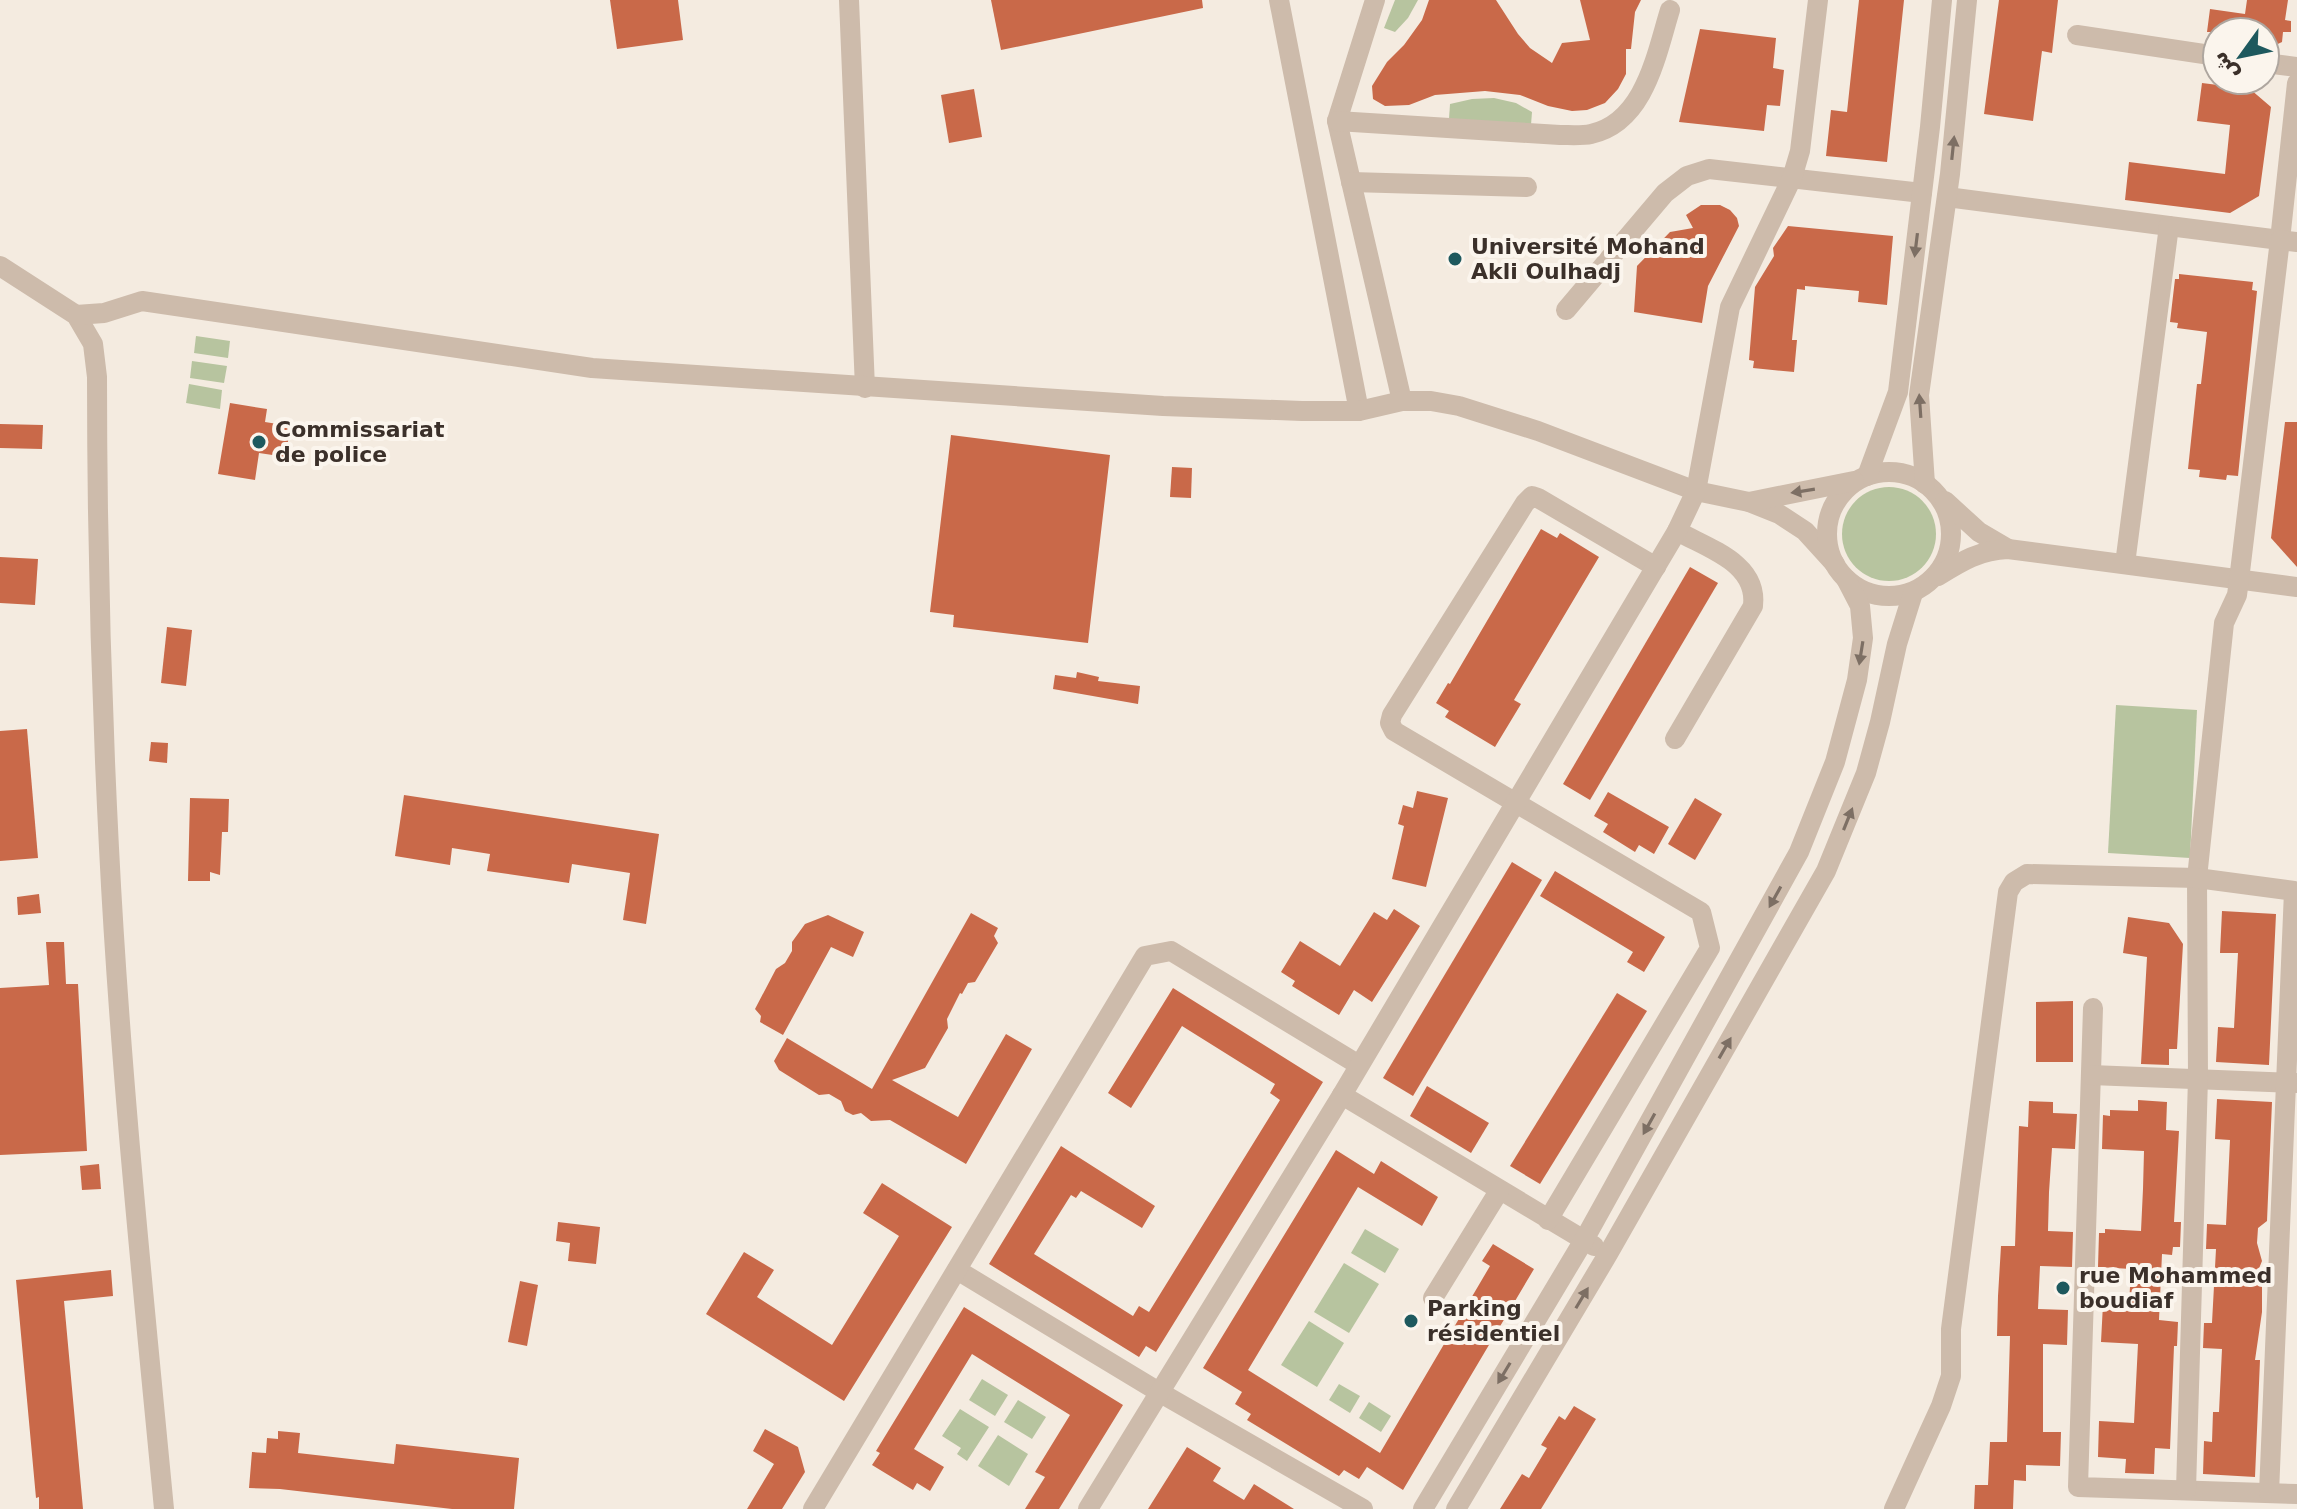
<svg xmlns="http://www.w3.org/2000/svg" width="2297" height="1509" font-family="'DejaVu Sans','Noto Naskh Arabic',sans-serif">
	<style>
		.green { fill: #b7c49f }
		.building { fill: #c96949 }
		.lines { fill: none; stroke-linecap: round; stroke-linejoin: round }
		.minor { stroke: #cdbbab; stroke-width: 20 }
		.oneway { fill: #7d6f64 }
		.poi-dot { fill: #1e595e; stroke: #fbf5ed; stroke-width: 3 }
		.labels { text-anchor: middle; stroke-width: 8; stroke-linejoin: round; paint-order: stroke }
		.poi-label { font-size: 22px; font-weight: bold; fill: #3b302a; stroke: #fbf5ed; text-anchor: start }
	</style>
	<rect width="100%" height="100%" fill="#f4ebe0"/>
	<g class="green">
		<polygon points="1395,0 1418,0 1408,18 1395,32 1384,28"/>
		<polygon points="1494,98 1516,103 1532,112 1531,125 1449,119 1450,104 1472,99"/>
		<polygon points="196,336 230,341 228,358 194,353"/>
		<polygon points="192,361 227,366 224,383 190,378"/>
		<polygon points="189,384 222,390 220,409 186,403"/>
		<circle cx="1889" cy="534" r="47"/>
		<polygon points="2116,705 2197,710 2190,858 2108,853"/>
		<polygon points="1365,1229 1399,1249 1385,1273 1351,1253"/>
		<polygon points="1344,1263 1379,1284 1349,1333 1314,1312"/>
		<polygon points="1309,1321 1344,1343 1317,1387 1281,1365"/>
		<polygon points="982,1379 1008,1395 995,1416 969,1400"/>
		<polygon points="1339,1384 1360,1396 1350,1413 1329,1400"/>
		<polygon points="1018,1400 1046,1417 1032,1439 1004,1422"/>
		<polygon points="1369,1402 1391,1416 1381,1432 1359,1418"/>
		<polygon points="960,1409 989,1427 967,1461 957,1454 961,1448 942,1436"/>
		<polygon points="998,1435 1028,1454 1009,1486 978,1466"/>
	</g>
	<g class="building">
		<polygon points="610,0 678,0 683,40 617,49"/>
		<polygon points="991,0 1202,0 1203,8 1001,50"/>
		<polygon points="1429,0 1496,0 1518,34 1530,48 1552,63 1562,43 1590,40 1580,0 1641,0 1635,12 1631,49 1626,49 1626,74 1618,89 1605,103 1587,110 1572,111 1548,106 1520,95 1485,91 1435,95 1409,105 1385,106 1373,99 1372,86 1387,62 1404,45 1422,20"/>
		<polygon points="1859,0 1904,0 1887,162 1826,156 1831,110 1847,112"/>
		<polygon points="1999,0 2058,0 2052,53 2042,51 2033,121 1984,114"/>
		<polygon points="2247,0 2288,0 2285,20 2291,21 2291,32 2283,32 2282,42 2265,50 2265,32 2207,32 2210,9 2245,14"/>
		<polygon points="1700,29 1776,38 1773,68 1784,70 1780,106 1767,105 1764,131 1679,122"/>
		<polygon points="2202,83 2250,89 2271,107 2259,196 2230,213 2125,200 2129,162 2225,174 2230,125 2197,121"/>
		<polygon points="974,89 982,137 949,143 941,95"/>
		<polygon points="1701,205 1720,205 1730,210 1737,218 1739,226 1708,286 1702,323 1634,312 1637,266 1670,232 1693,228 1686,215"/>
		<polygon points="1788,226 1893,236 1887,305 1858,302 1859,291 1805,286 1805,290 1797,289 1792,340 1797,340 1794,372 1753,368 1754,361 1749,360 1755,287 1774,256 1773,248"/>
		<polygon points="2179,274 2253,282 2252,290 2257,291 2238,476 2227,475 2226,480 2199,477 2200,470 2188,469 2197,384 2201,384 2207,332 2177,328 2178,323 2170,322 2175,279 2179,279"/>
		<polygon points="230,403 267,409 265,422 290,426 286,457 259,453 255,480 218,474"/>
		<polygon points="2285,422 2297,422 2297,567 2271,538"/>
		<polygon points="0,424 43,425 42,449 0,448"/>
		<polygon points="951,435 1110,455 1088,643 953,627 954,615 930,612"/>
		<polygon points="1172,467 1192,468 1191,498 1170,497"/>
		<polygon points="1541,529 1557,538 1560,533 1599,557 1514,700 1521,704 1495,747 1445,717 1449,711 1436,703 1448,683 1450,684"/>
		<polygon points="0,557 38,559 35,605 0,603"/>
		<polygon points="1690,567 1718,583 1590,800 1563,784"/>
		<polygon points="167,627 192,630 186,686 161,683"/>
		<polygon points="1077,672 1099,677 1098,681 1140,686 1138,704 1053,689 1055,675 1076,678"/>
		<polygon points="27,729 38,858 0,861 0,731"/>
		<polygon points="151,742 168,743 167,763 149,761"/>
		<polygon points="1417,791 1448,798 1426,887 1392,879 1404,826 1398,824 1403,805 1413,808"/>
		<polygon points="1608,792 1669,827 1654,854 1639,845 1635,852 1603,832 1608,824 1594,816"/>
		<polygon points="404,795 659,834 646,924 623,920 630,873 572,864 569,883 487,871 490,854 452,848 450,865 395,856"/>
		<polygon points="190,798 229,799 228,832 222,832 220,875 210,872 210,881 188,881"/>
		<polygon points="1695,798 1722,814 1695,860 1668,844"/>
		<polygon points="1512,862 1542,880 1413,1096 1383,1078"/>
		<polygon points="1555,871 1665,937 1644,972 1627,962 1633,952 1540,896"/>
		<polygon points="39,894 41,913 18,915 17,897"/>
		<polygon points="1394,909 1420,926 1372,1002 1354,990 1339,1015 1292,986 1295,981 1281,972 1300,941 1340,966 1374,912 1387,920"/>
		<polygon points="2222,911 2276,914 2269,1065 2216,1062 2218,1027 2234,1028 2238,953 2220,953"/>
		<polygon points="971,913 998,928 994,936 998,943 975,982 968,983 962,994 960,993 947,1019 948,1028 925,1068 892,1080 958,1117 1006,1034 1032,1049 966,1164 890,1120 871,1121 861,1113 853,1115 845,1111 841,1101 829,1094 819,1095 779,1070 774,1061 787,1038 872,1089"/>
		<polygon points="828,915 864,932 853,957 831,947 783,1035 760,1022 761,1016 755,1009 776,969 785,963 792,951 792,942 805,924"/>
		<polygon points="2128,917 2169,923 2183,944 2177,1049 2169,1049 2169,1065 2141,1064 2147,957 2123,953"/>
		<polygon points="46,942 64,942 66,984 78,984 87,1151 0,1155 0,988 49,985"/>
		<polygon points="1173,988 1323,1082 1156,1352 1146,1346 1139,1357 989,1264 1061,1146 1155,1206 1142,1228 1081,1191 1076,1198 1071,1195 1034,1254 1133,1316 1139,1306 1149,1312 1280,1100 1270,1093 1275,1084 1182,1026 1131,1108 1108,1093"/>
		<polygon points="1617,993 1647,1011 1540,1184 1510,1166"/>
		<polygon points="2073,1001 2073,1062 2036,1062 2036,1002"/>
		<polygon points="1427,1086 1489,1123 1471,1153 1410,1116"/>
		<polygon points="2217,1099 2272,1102 2267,1221 2258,1228 2257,1243 2262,1261 2254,1281 2262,1281 2262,1312 2255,1360 2260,1360 2255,1477 2203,1474 2204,1441 2212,1442 2213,1412 2219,1412 2222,1349 2203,1348 2204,1323 2212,1323 2216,1249 2206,1249 2207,1224 2226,1225 2230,1140 2215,1139"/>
		<polygon points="2138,1100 2167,1102 2166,1130 2179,1131 2174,1222 2181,1222 2180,1247 2173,1247 2172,1255 2162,1254 2159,1320 2178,1322 2177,1346 2174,1346 2170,1449 2155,1448 2154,1474 2125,1473 2126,1459 2098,1457 2099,1421 2134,1423 2138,1344 2101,1342 2103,1304 2129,1305 2131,1269 2098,1267 2099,1233 2105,1233 2105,1229 2141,1231 2143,1189 2144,1151 2102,1149 2103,1115 2110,1116 2110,1110 2138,1111"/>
		<polygon points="2029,1101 2053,1102 2053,1113 2077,1114 2075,1149 2052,1148 2049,1192 2048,1231 2073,1232 2072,1267 2040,1266 2038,1309 2068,1310 2067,1345 2043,1344 2043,1432 2061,1432 2060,1466 2026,1465 2026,1481 2014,1480 2013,1509 1974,1509 1975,1485 1988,1485 1990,1442 2007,1442 2010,1336 1997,1336 1998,1296 2001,1246 2015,1246 2019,1126 2028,1127"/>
		<polygon points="1336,1150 1374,1174 1381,1161 1438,1197 1422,1226 1358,1187 1248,1370 1380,1453 1490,1266 1482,1261 1493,1244 1534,1269 1403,1490 1367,1467 1359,1479 1344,1470 1339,1476 1247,1420 1251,1414 1235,1404 1242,1392 1203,1368"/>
		<polygon points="99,1164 101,1189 82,1190 80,1166"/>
		<polygon points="882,1183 952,1227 844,1401 706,1314 744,1252 774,1270 757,1297 832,1345 899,1236 863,1213"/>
		<polygon points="558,1222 600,1227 596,1264 568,1261 570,1243 556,1241"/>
		<polygon points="111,1270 113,1296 64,1301 83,1509 39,1509 39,1497 36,1498 16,1280"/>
		<polygon points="520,1281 538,1285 527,1346 508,1342"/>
		<polygon points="964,1307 1123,1405 1059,1509 1025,1509 1045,1477 1035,1472 1070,1415 972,1354 914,1449 944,1467 930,1491 917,1483 913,1490 872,1465 880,1453 876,1451"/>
		<polygon points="1574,1406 1596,1419 1541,1509 1500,1509 1522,1474 1529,1478 1547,1448 1541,1445 1559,1416 1565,1420"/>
		<polygon points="765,1429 798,1447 805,1472 782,1509 747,1509 774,1464 753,1451"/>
		<polygon points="278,1431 300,1433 298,1453 394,1464 396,1444 519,1458 514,1509 452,1509 280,1489 249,1488 252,1452 266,1453 267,1438 278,1439"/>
		<polygon points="1187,1447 1221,1468 1213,1481 1244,1500 1254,1484 1294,1509 1148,1509"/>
	</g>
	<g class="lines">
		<g class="minor">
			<polyline points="849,0 865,388"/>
			<polyline points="1279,0 1359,411"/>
			<polyline points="1375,0 1337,121 1402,401"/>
			<polyline points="2077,35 2217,56"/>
			<polyline points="2265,63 2297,67"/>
			<path d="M 1337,121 L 1560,135 C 1570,135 1582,136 1591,134 C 1645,122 1656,55 1670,10"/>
			<polyline points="1351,182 1527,187"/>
			<polyline points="1947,197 2169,226"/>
			<path d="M 0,266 L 76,315 L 93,344 L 97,377 C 97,534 101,691 109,848 C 120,1069 143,1289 164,1509"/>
			<polyline points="1566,310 1665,193 1687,176 1709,169 1922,193"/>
			<polyline points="76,315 104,313 142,301 592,368 1163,406 1302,411 1359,411 1402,401 1431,401 1459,406 1538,431 1696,491 1749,502 1779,514 1805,531 1835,564"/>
			<circle cx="1889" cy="534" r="62"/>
			<polyline points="1867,476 1898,392 1930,127 1942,0"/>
			<polyline points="1925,484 1919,395 1950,174 1967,0"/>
			<polyline points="1945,501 1979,532 2008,549"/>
			<polyline points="1749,502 1854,481"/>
			<polyline points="2125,564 2169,226 2280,240 2297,83"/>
			<path d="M 1938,576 C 1962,561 1980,550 2008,549 L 2297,587"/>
			<path d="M 1675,739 L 1753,606 C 1758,563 1709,549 1677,531"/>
			<polyline points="2093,1008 2078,1487 2297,1494"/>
			<polyline points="2091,1075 2297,1083"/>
			<polyline points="1342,1095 1594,1246"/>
			<polyline points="1548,1220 1710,948 1701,912 1394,731 1390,723 1392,715 1525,503 1532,496 1538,498 1656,567"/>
			<polyline points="957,1270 1159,1392 1363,1509"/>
			<polyline points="1433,1298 1499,1191"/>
			<polyline points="2186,1490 2198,1078 2197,878 2224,623 2237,595 2239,580 2280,240 2297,242"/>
			<polyline points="813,1509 1145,956 1171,951 1359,1065"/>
			<polyline points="1088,1509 1342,1095 1677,531 1696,491 1730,307 1792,178 1800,151 1818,0"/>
			<polyline points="1423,1509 1584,1240 1799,852 1835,762 1857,680 1863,638 1860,606 1846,579"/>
			<polyline points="1456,1509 1608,1254 1826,871 1866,773 1880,722 1897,644 1913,593"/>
			<polyline points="1894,1509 1941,1406 1951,1376 1951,1329 2008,892 2014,882 2027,874 2197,878 2294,891 2269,1493"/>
		</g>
	</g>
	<defs><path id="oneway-solid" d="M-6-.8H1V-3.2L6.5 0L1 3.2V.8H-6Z" transform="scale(2)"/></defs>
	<g class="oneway">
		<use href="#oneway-solid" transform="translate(1953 148) rotate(-84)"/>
		<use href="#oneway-solid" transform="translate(1916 245) rotate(97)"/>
		<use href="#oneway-solid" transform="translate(1920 406) rotate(-94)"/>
		<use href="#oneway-solid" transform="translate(1803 491) rotate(171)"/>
		<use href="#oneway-solid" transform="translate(1861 653) rotate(99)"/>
		<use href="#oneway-solid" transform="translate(1848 819) rotate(-68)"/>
		<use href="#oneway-solid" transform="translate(1775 897) rotate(119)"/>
		<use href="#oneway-solid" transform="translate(1725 1048) rotate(-60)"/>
		<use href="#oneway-solid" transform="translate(1649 1124) rotate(119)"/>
		<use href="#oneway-solid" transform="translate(1582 1298) rotate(-59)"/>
		<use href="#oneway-solid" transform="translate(1504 1373) rotate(121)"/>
	</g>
	<g class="poi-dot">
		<circle cx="1455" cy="259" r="8"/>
		<circle cx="259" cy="442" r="8"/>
		<circle cx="2063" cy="1288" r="8"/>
		<circle cx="1411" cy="1321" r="8"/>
	</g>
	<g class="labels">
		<g class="poi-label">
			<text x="1471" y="254">Université Mohand<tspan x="1471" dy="25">Akli Oulhadj</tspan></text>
			<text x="275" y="437">Commissariat<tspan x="275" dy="25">de police</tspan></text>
			<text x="2079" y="1283">rue Mohammed<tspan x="2079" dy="25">boudiaf</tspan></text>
			<text x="1427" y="1316">Parking<tspan x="1427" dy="25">résidentiel</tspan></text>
		</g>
	</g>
	<g transform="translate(2241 56) rotate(237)"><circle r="38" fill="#fbf5ed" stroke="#aea69f" stroke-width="2"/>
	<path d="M0-6L14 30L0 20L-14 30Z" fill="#1e595e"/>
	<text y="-12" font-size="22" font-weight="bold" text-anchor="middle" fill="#3b302a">ش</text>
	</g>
</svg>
